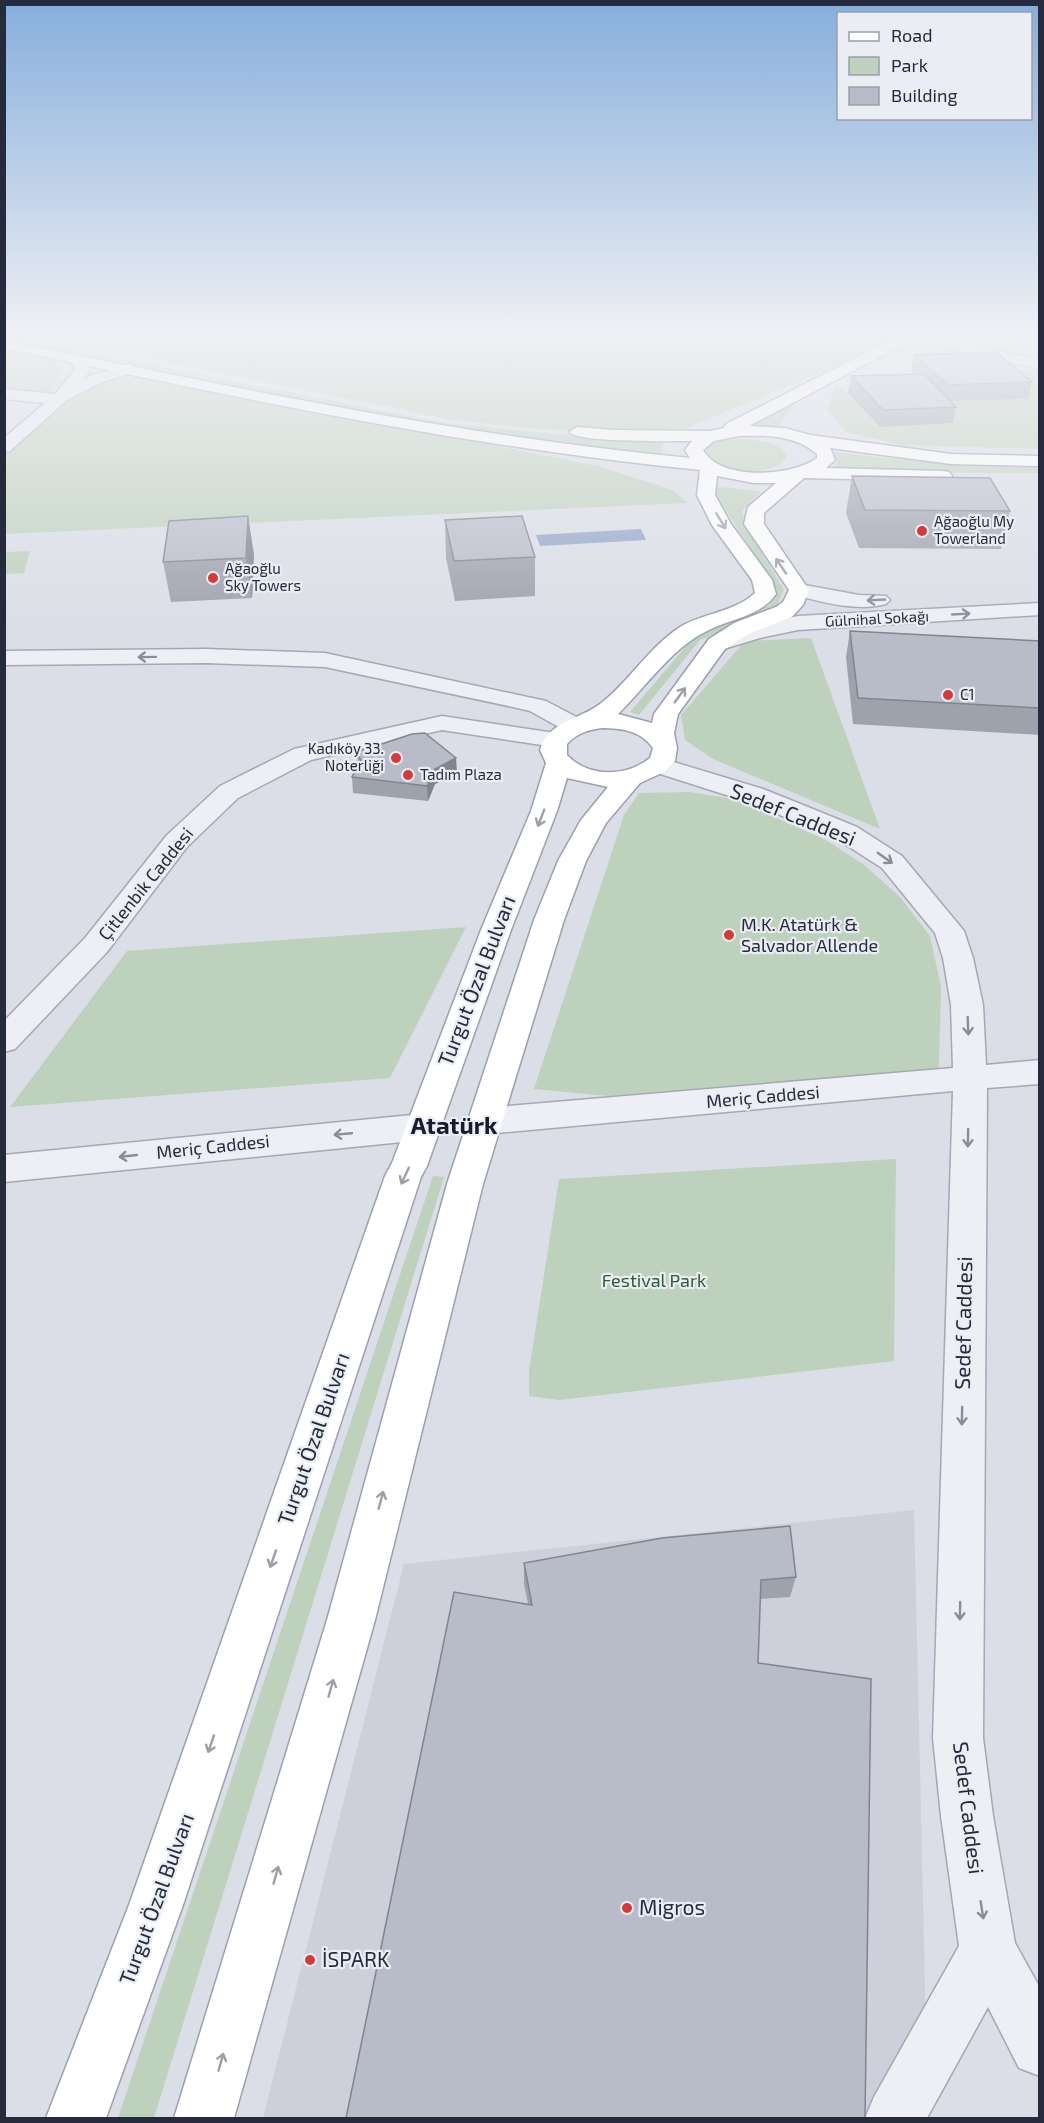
<svg xmlns="http://www.w3.org/2000/svg" width="1044" height="2123" font-family="'Exo 2',sans-serif">
	<style>
		.built { fill: #cdd0db }
		.green { fill: #bed1bc }
		.water { fill: #94a5c9 }
		.lines { fill: none; stroke-linecap: round; stroke-linejoin: round }
		.minor-casing { stroke: #a4a8b3; stroke-width: 3 }
		.major-casing { stroke: #9aa0b3; stroke-width: 3 }
		.minor { fill: #eeeff5; fill-rule: evenodd }
		.major { fill: #fff; fill-rule: evenodd }
		.wall { fill: #9ea2ad }
		.shaded-wall { fill: #81848d }
		.building { fill: #b8bcc9; stroke: #81848d; stroke-width: 1.5 }
		.oneway { stroke: #9d9fa8 }
		.oneway2 { stroke: #8a8c99 }
		.poi-dot { fill: #d43a38; stroke: #eaedf4; stroke-width: 2 }
		.labels { text-anchor: middle; stroke-width: 4.5; stroke-linejoin: round; paint-order: stroke }
		.far-poi-label { font-size: 15px; fill: #252a3d; stroke: #eaedf4; text-anchor: start }
		.far-street-label { font-size: 15px; fill: #252a3d; stroke: #eaedf4 }
		.street-label { font-size: 18px; fill: #252a3d; stroke: #eaedf4 }
		.poi-label { font-size: 18px; fill: #252a3d; stroke: #eaedf4; text-anchor: start }
		.park-label { font-size: 18px; fill: #325931; stroke: #eaedf4 }
		.near-street-label { font-size: 21px; fill: #252a3d; stroke: #eaedf4 }
		.near-poi-label { font-size: 21px; fill: #252a3d; stroke: #eaedf4; text-anchor: start }
		.district-label { font-size: 24px; font-weight: bold; fill: #171b2d; stroke: #eaedf4 }
	</style>
	<rect width="100%" height="100%" fill="#dbdee6"/>
	<polygon class="built" points="914,1510 928,2118 263,2118 404,1564"/>
	<g class="green">
		<polygon points="23,333 278,333 363,348 869,339 881,333 916,333 684,429 611,434 516,427 447,419"/>
		<polygon points="4,336 445,423 603,439 664,442 659,460 411,422 5,339"/>
		<polygon points="4,349 55,359 63,371 61,383 43,396 5,393"/>
		<polygon points="1026,369 1039,372 1039,449 902,445 846,432 827,410 836,384 848,393 938,402 1027,399 1002,376"/>
		<path d="M 139,376 L 598,466 L 673,490 L 687,503 L 5,534 L 4,455 C 30,432 75,390 107,380 C 117,377 129,377 139,376 Z"/>
		<polygon points="808,392 812,393 796,402 776,429 728,426"/>
		<path d="M 738,439 C 754,440 778,440 787,456 C 779,474 742,473 726,468 C 717,466 708,460 700,455 L 705,446 L 724,440 Z"/>
		<path d="M 834,452 C 903,460 970,467 1039,466 L 1039,473 L 834,472 L 838,463 Z"/>
		<polygon points="710,486 761,491 742,511 745,525 784,590 777,605 764,613 700,640 639,715 630,712 692,639 768,606 776,594 771,580"/>
		<polygon points="30,551 24,573 5,574 5,552"/>
		<polygon points="811,638 880,829 713,759 685,740 681,715 745,641"/>
		<polygon points="690,792 733,799 824,839 863,864 900,897 930,936 941,986 939,1069 608,1096 534,1089 624,815 639,793"/>
		<polygon points="466,927 390,1078 10,1107 127,951"/>
		<polygon points="896,1159 894,1361 559,1400 529,1396 529,1371 559,1179"/>
		<polygon points="433,1176 444,1177 154,2118 118,2118"/>
	</g>
	<polygon class="water" points="641,529 646,540 540,546 536,535"/>
	<g class="lines">
		<g class="minor-casing">
			<g id="minor">
				<polygon points="928,336 1040,360 1040,369 923,343 921,340"/>
				<path d="M 68,353 C 80,355 88,359 90,371 L 84,378 L 130,364 L 138,369 L 135,372 L 102,382 L 67,400 L 10,451 L 4,452 L 4,438 L 45,403 L 4,399 L 4,389 L 55,394 L 74,371 L 74,365 L 61,357 Z"/>
				<path d="M 799,584 L 859,595 L 886,596 L 890,600 L 886,604 C 857,612 821,602 792,594 L 789,590 L 792,586 Z"/>
				<polygon points="1040,603 1040,615 798,630 760,638 717,651 709,649 706,644 709,639 747,627 798,616"/>
				<polygon points="206,649 325,653 546,701 584,721 587,726 584,731 575,733 566,731 530,711 513,707 325,667 206,663 4,665 4,651"/>
				<polygon points="442,716 555,733 564,735 567,740 564,745 555,747 442,730 311,760 238,798 187,847 107,952 15,1049 4,1052 4,1021 85,938 167,835 220,786 294,749"/>
				<polygon points="657,757 763,789 798,803 857,827 902,856 964,931 973,958 983,1005 986,1065 1040,1060 1040,1084 987,1088 983,1738 993,1816 1015,1943 1040,1988 1040,2076 1019,2068 988,2007 927,2118 865,2118 874,2097 959,1946 941,1816 933,1738 953,1091 486,1134 474,1130 469,1121 474,1112 486,1108 953,1068 951,1005 943,958 935,933 882,868 837,839 780,815 745,801 648,770 644,765 648,760"/>
				<polygon points="422,1114 434,1118 439,1127 434,1136 422,1140 4,1182 4,1155"/>
			</g>
		</g>
		<g class="major-casing">
			<path id="major" d="M 913,333 L 934,333 L 889,352 L 749,426 L 785,428 L 810,435 L 951,454 L 1040,456 L 1040,466 L 951,464 L 830,448 L 835,460 L 826,468 L 943,471 L 949,472 L 952,476 L 949,480 L 943,481 L 804,478 L 764,513 L 764,524 L 809,590 L 803,605 L 792,617 L 750,633 L 725,649 L 678,714 L 674,733 L 677,748 L 675,761 L 664,772 L 640,783 L 606,823 L 586,861 L 564,920 L 483,1184 L 375,1620 L 234,2118 L 174,2118 L 327,1620 L 447,1184 L 534,920 L 558,861 L 581,820 L 608,787 L 567,778 L 557,811 L 511,930 L 427,1166 L 421,1177 L 183,1905 L 106,2118 L 46,2118 L 129,1905 L 385,1176 L 392,1163 L 481,930 L 531,811 L 546,763 L 540,750 C 548,721 579,720 600,704 C 629,682 649,647 680,627 C 703,613 735,612 755,593 L 752,580 L 712,525 L 697,495 L 700,470 C 465,447 235,397 4,348 L 4,340 C 232,387 458,436 690,458 L 685,450 L 692,441 C 672,441 578,443 569,432 L 577,427 L 614,430 L 710,431 L 724,428 L 726,424 L 879,346 ZM 739,436 C 767,435 795,435 817,454 L 817,458 C 791,477 720,481 703,450 L 714,441 ZM 717,476 L 754,483 L 776,483 L 748,507 L 744,524 L 789,590 L 783,602 L 776,607 L 734,623 L 709,639 L 654,714 L 652,723 L 618,714 C 647,686 672,647 709,630 C 732,618 760,617 776,594 L 772,580 L 731,524 L 715,495 ZM 602,728 C 622,728 641,731 653,748 L 650,758 C 626,777 589,778 567,755 L 567,744 C 577,733 588,730 602,728 Z"/>
		</g>
		<use href="#minor" class="minor"/>
		<use href="#major" class="major"/>
	</g>
	<g class="wall">
		<polygon points="914,355 1032,382 1028,399 951,401 956,407 953,423 880,427 848,393 851,376 915,374 911,371"/>
		<polygon points="852,476 1010,511 1001,549 859,548 846,513"/>
		<polygon points="248,516 254,555 252,598 171,602 163,562"/>
		<polygon points="445,520 535,557 535,596 455,601 446,558"/>
		<polygon points="850,631 1040,641 1040,735 853,724 846,657"/>
		<polygon points="357,752 457,773 435,784 428,801 353,793 352,777 358,765"/>
		<polygon points="524,1563 796,1577 790,1597 760,1599 758,1663 528,1604 524,1584"/>
	</g>
	<g class="shaded-wall">
		<polygon points="248,516 254,555 252,598 246,558"/>
		<polygon points="456,758 457,773 435,784 428,801 427,786 435,769"/>
	</g>
	<g class="building">
		<polygon points="996,352 1032,382 948,385 914,355"/>
		<polygon points="924,374 956,407 883,410 851,376"/>
		<polygon points="852,476 990,478 1010,511 865,510"/>
		<polygon points="248,516 246,558 163,562 169,521"/>
		<polygon points="522,516 535,557 454,561 445,520"/>
		<polygon points="850,631 1040,641 1040,708 858,698"/>
		<polygon points="425,733 456,758 435,769 427,786 352,777 361,761 357,752 412,734"/>
		<polygon points="790,1526 796,1577 761,1580 758,1663 871,1679 865,2118 346,2118 454,1592 532,1605 524,1563 662,1538"/>
	</g>
	<defs><path id="oneway-shaft" d="M-6 0H5M1.5-3L5.5 0L1.5 3" fill="none" stroke-width="1.6" stroke-linecap="round" stroke-linejoin="round" transform="scale(1.5)"/></defs>
	<g class="oneway">
		<use href="#oneway-shaft" transform="translate(721 521) rotate(59)"/>
		<use href="#oneway-shaft" transform="translate(781 566) rotate(-124)"/>
		<use href="#oneway-shaft" transform="translate(680 695) rotate(-54)"/>
		<use href="#oneway-shaft" transform="translate(541 818) rotate(111)"/>
		<use href="#oneway-shaft" transform="translate(405 1176) rotate(115)"/>
		<use href="#oneway-shaft" transform="translate(381 1500) rotate(-75)"/>
		<use href="#oneway-shaft" transform="translate(273 1559) rotate(109)"/>
		<use href="#oneway-shaft" transform="translate(331 1688) rotate(-74)"/>
		<use href="#oneway-shaft" transform="translate(211 1744) rotate(109)"/>
		<use href="#oneway-shaft" transform="translate(276 1875) rotate(-74)"/>
		<use href="#oneway-shaft" transform="translate(221 2062) rotate(-74)"/>
	</g>
	<g class="oneway2">
		<use href="#oneway-shaft" transform="translate(876 600) rotate(177)"/>
		<use href="#oneway-shaft" transform="translate(961 614) rotate(-3)"/>
		<use href="#oneway-shaft" transform="translate(147 657) rotate(179)"/>
		<use href="#oneway-shaft" transform="translate(885 858) rotate(35)"/>
		<use href="#oneway-shaft" transform="translate(968 1026) rotate(88)"/>
		<use href="#oneway-shaft" transform="translate(343 1134) rotate(175)"/>
		<use href="#oneway-shaft" transform="translate(968 1138) rotate(91)"/>
		<use href="#oneway-shaft" transform="translate(128 1156) rotate(174)"/>
		<use href="#oneway-shaft" transform="translate(962 1416) rotate(91)"/>
		<use href="#oneway-shaft" transform="translate(960 1611) rotate(91)"/>
		<use href="#oneway-shaft" transform="translate(982 1910) rotate(81)"/>
	</g>
	<linearGradient id="sky" x2="0" y2="1"><stop stop-color="#86aedc"/><stop offset="0.53" stop-color="#eff0f4"/><stop offset="1" stop-color="#eff0f4" stop-opacity="0"/></linearGradient>
	<rect width="1044" height="631" fill="url(#sky)"/>
	<g class="poi-dot">
		<circle cx="922" cy="531" r="6"/>
		<circle cx="213" cy="578" r="6"/>
		<circle cx="948" cy="695" r="6"/>
		<circle cx="396" cy="758" r="6"/>
		<circle cx="408" cy="775" r="6"/>
		<circle cx="729" cy="935" r="6"/>
		<circle cx="627" cy="1908" r="6"/>
		<circle cx="310" cy="1960" r="6"/>
	</g>
	<g class="labels">
		<g class="far-poi-label">
			<text x="934" y="527">Ağaoğlu My<tspan x="934" dy="17">Towerland</tspan></text>
			<text x="225" y="574">Ağaoğlu<tspan x="225" dy="17">Sky Towers</tspan></text>
			<text x="960" y="700">C1</text>
			<text x="384" y="754" text-anchor="end">Kadıköy 33.<tspan x="384" dy="17">Noterliği</tspan></text>
			<text x="420" y="780">Tadım Plaza</text>
		</g>
		<g class="far-street-label">
			<text transform="translate(877 619) rotate(-3)" y="5">Gülnihal Sokağı</text>
		</g>
		<g class="street-label">
			<text transform="translate(146 884) rotate(-51)" y="6">Çitlenbik Caddesi</text>
			<text transform="translate(763 1097) rotate(-5)" y="6">Meriç Caddesi</text>
			<text transform="translate(213 1147) rotate(-6)" y="6">Meriç Caddesi</text>
		</g>
		<g class="poi-label">
			<text x="741" y="931">M.K. Atatürk &amp;<tspan x="741" dy="21">Salvador Allende</tspan></text>
		</g>
		<g class="park-label">
			<text x="654" y="1287">Festival Park</text>
		</g>
		<g class="near-street-label">
			<text transform="translate(793 815) rotate(22)" y="7">Sedef Caddesi</text>
			<text transform="translate(477 981) rotate(-69)" y="7">Turgut Özal Bulvarı</text>
			<text transform="translate(964 1323) rotate(-89)" y="7">Sedef Caddesi</text>
			<text transform="translate(314 1439) rotate(-71)" y="7">Turgut Özal Bulvarı</text>
			<text transform="translate(968 1808) rotate(83)" y="7">Sedef Caddesi</text>
			<text transform="translate(157 1899) rotate(-70)" y="7">Turgut Özal Bulvarı</text>
		</g>
		<g class="near-poi-label">
			<text x="639" y="1915">Migros</text>
			<text x="322" y="1967">İSPARK</text>
		</g>
		<g class="district-label">
			<text x="454" y="1134">Atatürk</text>
		</g>
	</g>
	<rect width="1044" height="2123" fill="none" stroke="#252a3d" stroke-width="12"/>
	<rect x="837" y="12" width="195" height="108" fill="#eaedf4" stroke="#9b9fab" stroke-width="1.5"/>
	<rect x="849" y="32" width="30" height="9" fill="#ffffff" stroke="#9b9fab" stroke-width="1.5"/>
	<text x="891" y="42" font-size="18" fill="#252a3d">Road</text>
	<rect x="849" y="57" width="30" height="18" fill="#bed1bc" stroke="#9b9fab" stroke-width="1.5"/>
	<text x="891" y="72" font-size="18" fill="#252a3d">Park</text>
	<rect x="849" y="87" width="30" height="18" fill="#b8bcc9" stroke="#9b9fab" stroke-width="1.5"/>
	<text x="891" y="102" font-size="18" fill="#252a3d">Building</text>
</svg>
